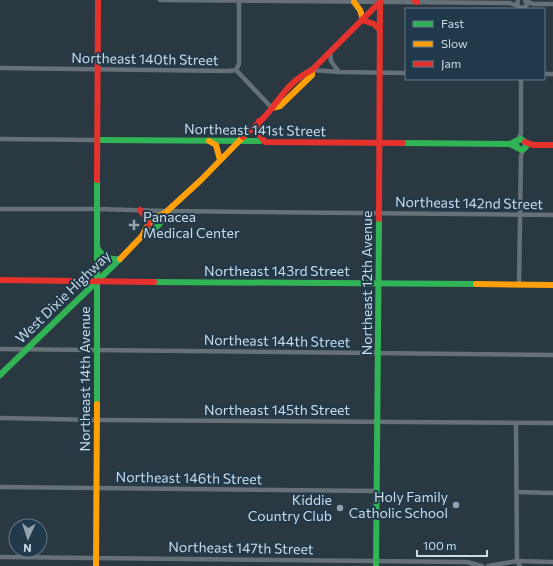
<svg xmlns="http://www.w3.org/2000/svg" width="553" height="566" font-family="Commissioner,sans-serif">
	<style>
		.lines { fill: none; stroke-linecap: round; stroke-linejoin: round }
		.street { stroke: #667078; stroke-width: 4.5 }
		.fast { stroke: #30b455; stroke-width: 6 }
		.slow { stroke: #ff9f0a; stroke-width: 6 }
		.jam { stroke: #e5322d; stroke-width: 6 }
		.poi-dot { fill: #93a2ad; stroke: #203a4c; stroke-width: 1.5 }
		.labels { text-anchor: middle; stroke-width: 4; stroke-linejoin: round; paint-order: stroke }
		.street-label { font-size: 14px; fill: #ccdbe6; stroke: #203a4c }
		.poi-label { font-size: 14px; fill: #ccdbe6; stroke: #203a4c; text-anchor: end }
	</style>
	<rect width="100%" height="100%" fill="#2a3842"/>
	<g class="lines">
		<g class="street">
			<polyline points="160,0 510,3 518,6"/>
			<polyline points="518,0 517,6 521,8 525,7 527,5 525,0"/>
			<polyline points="526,1 533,4 553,4"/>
			<polyline points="330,52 331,61 339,72"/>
			<polyline points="0,68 229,71 236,70 272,108"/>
			<polyline points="236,70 239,64 239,0"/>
			<polyline points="312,70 339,72 406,73"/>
			<polyline points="544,74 553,74"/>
			<polyline points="0,139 97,140"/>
			<polyline points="518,140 521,133 521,79"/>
			<polyline points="0,209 96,209 167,211 553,215"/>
			<polyline points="519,285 521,156 523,149"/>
			<polyline points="0,349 553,355"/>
			<polyline points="0,418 97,420 553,423"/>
			<polyline points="516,423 517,561 520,566"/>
			<polyline points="0,487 377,491"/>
			<polyline points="517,492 553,493"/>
			<polyline points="0,557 467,562 482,566"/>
			<polyline points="488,566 517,561 553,562"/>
		</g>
		<g class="fast">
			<polyline points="97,140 260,141"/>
			<polyline points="403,143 510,144 516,141"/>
			<polyline points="510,144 522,150 526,147 525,142 521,139 518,140 516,143 517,148"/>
			<path d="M 142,236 C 153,231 162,225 165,213"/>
			<path d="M 97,247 C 102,257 109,260 120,259"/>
			<polyline points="154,282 476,284"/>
			<polyline points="0,375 120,259"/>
			<polyline points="97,404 97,180"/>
			<polyline points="376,566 379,219"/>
		</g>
		<g class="slow">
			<polyline points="354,2 360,10 363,19"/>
			<polyline points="272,108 280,106 312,75 312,70"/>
			<polyline points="209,141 216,145 220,160"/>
			<polyline points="120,259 142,236 148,225 154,218 165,213 201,180 243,137"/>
			<polyline points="476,284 553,285"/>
			<polyline points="96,566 97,404"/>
		</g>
		<g class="jam">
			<polyline points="414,0 417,2"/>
			<polyline points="362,20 374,24 380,30"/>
			<polyline points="259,121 258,133 265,142 403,143"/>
			<path d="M 243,137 C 253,128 264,119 272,108 C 284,92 293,79 312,70 L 381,1"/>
			<polyline points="525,142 533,145 553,145"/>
			<polyline points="97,180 98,0"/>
			<polyline points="140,210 147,219 148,225"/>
			<polyline points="379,219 380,0"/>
			<polyline points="0,280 154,282"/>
		</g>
	</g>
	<g class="poi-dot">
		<path d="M132 219h4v4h4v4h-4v4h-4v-4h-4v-4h4z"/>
		<circle cx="456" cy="505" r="4"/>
		<circle cx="340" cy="508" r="4"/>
	</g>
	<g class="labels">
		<g class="street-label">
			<text transform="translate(145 59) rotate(1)" y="5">Northeast 140th Street</text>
			<text transform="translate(255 130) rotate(1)" y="5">Northeast 141st Street</text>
			<text transform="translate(469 203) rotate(1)" y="5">Northeast 142nd Street</text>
			<text x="277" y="276">Northeast 143rd Street</text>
			<text transform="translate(367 283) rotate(-90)" y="5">Northeast 12th Avenue</text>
			<text transform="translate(63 297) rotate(-44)" y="5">West Dixie Highway</text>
			<text transform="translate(277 341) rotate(1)" y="5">Northeast 144th Street</text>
			<text transform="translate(85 379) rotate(-90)" y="5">Northeast 14th Avenue</text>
			<text x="277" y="415">Northeast 145th Street</text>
			<text transform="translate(189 478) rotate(1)" y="5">Northeast 146th Street</text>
			<text transform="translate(241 548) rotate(1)" y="5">Northeast 147th Street</text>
		</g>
		<g class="poi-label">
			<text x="143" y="222" text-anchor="start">Panacea<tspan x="143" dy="16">Medical Center</tspan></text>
			<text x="448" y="502">Holy Family<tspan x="448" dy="16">Catholic School</tspan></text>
			<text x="332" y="505">Kiddie<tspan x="332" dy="16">Country Club</tspan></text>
		</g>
	</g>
	<rect x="405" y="8" width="140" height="72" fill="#203a4c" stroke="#657a8a"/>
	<rect x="413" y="21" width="20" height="6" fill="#30b455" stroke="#657a8a"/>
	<text x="441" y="28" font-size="12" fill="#ccdbe6">Fast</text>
	<rect x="413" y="41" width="20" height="6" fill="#ff9f0a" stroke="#657a8a"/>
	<text x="441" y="48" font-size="12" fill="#ccdbe6">Slow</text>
	<rect x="413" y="61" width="20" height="6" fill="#e5322d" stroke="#657a8a"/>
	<text x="441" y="68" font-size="12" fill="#ccdbe6">Jam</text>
	<g transform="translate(28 538) rotate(183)"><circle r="19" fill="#203a4c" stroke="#657a8a"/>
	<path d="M0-3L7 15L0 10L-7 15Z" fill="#93a2ad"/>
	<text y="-6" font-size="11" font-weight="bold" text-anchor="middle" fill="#ccdbe6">N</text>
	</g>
	<path d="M417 550v6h70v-6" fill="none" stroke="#ccdbe6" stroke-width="2"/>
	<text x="423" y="550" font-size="12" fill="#ccdbe6" stroke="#203a4c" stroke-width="3" paint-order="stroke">100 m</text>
</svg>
